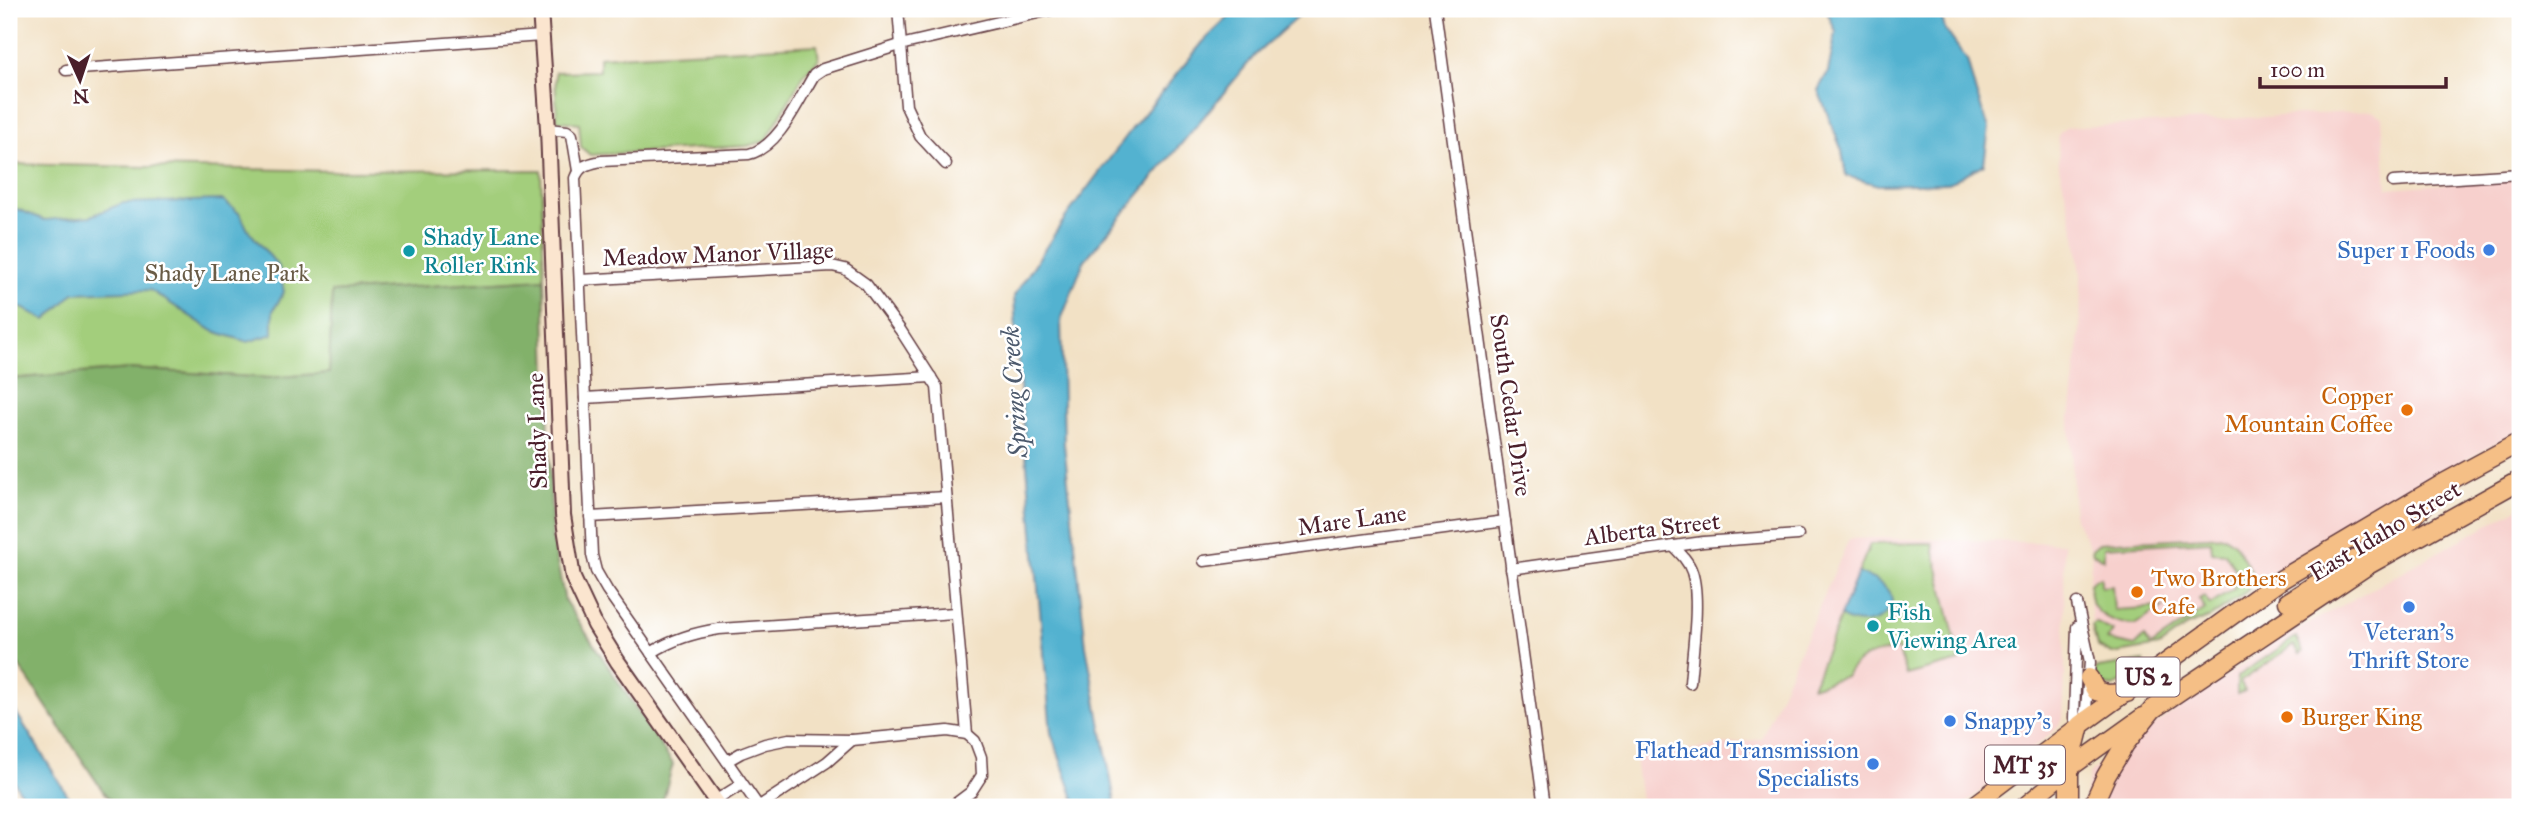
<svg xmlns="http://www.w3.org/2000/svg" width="2529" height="816" font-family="'IM FELL Great Primer',serif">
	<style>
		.built { fill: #f7d0cd }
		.green { fill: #a3ce7b; stroke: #767653; stroke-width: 2 }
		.forest { fill: #82b16b; stroke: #66684b; stroke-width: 2 }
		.water { fill: #52b2d0; stroke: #4e687e; stroke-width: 2 }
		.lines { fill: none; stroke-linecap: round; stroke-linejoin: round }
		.street-casing { stroke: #633c42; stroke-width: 13 }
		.secondary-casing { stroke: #633c42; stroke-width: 18 }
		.primary-casing { stroke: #633c42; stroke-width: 19 }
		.highway-casing { stroke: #633c42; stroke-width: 21 }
		.street { stroke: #fff; stroke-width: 10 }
		.secondary { stroke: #fbe5cf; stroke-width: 14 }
		.primary { stroke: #f5bf86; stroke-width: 16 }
		.highway { stroke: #f5bf86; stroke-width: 18 }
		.shop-dot { fill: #3f7fe0; stroke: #fff; stroke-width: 2.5 }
		.culture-dot { fill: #0f9aa8; stroke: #fff; stroke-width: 2.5 }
		.food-dot { fill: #e8710a; stroke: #fff; stroke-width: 2.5 }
		.labels { text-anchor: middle; stroke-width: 5; stroke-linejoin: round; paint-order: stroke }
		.shield { fill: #fff; stroke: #80626b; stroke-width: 2 }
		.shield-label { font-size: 23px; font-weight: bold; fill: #4a1f2b }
		.culture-label { font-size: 24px; fill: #0d838f; stroke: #fff; text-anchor: start }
		.shop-label { font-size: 24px; fill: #366cbe; stroke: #fff; text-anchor: end }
		.street-label { font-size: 24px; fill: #4a1f2b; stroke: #fff }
		.park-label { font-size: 24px; fill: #695c47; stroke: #fff }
		.food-label { font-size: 24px; fill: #c56008; stroke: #fff; text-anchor: start }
		.water-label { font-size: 26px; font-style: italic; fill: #4d5a6d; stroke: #fff }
	</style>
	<rect width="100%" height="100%" fill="#fff"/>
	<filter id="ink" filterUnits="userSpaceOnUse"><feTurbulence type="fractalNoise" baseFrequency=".0143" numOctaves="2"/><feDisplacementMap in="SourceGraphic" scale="14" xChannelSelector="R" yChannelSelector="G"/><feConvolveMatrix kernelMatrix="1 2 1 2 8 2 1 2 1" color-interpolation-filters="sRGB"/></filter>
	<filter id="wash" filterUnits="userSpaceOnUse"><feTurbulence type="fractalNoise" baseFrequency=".00686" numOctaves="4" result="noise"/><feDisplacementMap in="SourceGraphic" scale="28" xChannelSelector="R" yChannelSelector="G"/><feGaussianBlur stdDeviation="1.57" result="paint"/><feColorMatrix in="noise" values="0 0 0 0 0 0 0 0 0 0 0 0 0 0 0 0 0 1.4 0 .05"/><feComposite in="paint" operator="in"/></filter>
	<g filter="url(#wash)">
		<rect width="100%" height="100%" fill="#f2e1c5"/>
		<g class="built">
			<polygon points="2372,111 2382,117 2387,188 2520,179 2520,429 2395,500 2346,523 2211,617 2187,626 2159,646 2116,654 2106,652 2097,646 2093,633 2089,590 2092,551 2074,517 2070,418 2080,334 2081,275 2076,236 2059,167 2058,135 2065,128"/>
			<polygon points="2520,507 2520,807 2083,807 2090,772 2145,731 2277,641"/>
			<polygon points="1875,538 2064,543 2065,674 2063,719 2055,730 1961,807 1642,807 1635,758 1761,739 1849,539"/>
		</g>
		<g class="green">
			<polygon points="817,45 819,59 804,74 766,141 747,146 590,155 581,147 579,123 557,121 555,72 599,71 599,57"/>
			<polygon points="9,164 335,171 541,170 544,279 333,292 330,373 268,378 130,369 9,379"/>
			<polygon points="2225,536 2235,544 2251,571 2252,583 2247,591 2211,617 2187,626 2159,646 2112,654 2097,646 2092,626 2095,622 2113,631 2107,640 2135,646 2144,637 2151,646 2205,609 2199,599 2204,596 2210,605 2235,588 2230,578 2240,577 2225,553 2212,552 2211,541 2104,547 2104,559 2093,554 2092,549 2099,543"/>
			<path d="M 1932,543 L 1960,661 L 1906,675 L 1898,649 C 1875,654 1859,654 1846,676 L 1812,687 L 1870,544 Z"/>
			<path d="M 2101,577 L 2101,587 L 2112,586 L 2114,610 L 2164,607 L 2134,625 C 2110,623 2086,612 2090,584 L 2095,579 Z"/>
			<polygon points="2296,637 2303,652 2300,654 2294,645 2240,682 2245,691 2237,694 2237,677"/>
			<polygon points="2144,661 2145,665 2114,687 2102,685 2094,672 2098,668"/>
		</g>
		<polygon class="forest" points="544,279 552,538 565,601 673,764 661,807 118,807 105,794 9,651 9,379 130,369 268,378 329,373 332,292"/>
		<g class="water">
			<polygon points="1237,9 1306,9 1255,55 1084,261 1061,320 1064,444 1086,646 1116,807 1077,807 1051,733 1018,366 1014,296 1065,218 1134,126 1203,42"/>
			<polygon points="1826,9 1939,9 1945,29 1967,60 1976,93 1989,128 1984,164 1949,183 1878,185 1846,176 1842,151 1818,90 1828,72 1836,32"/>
			<polygon points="223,200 240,214 248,230 279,267 284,292 273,311 273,334 248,342 213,331 150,290 74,293 46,320 14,304 9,304 9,206 45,220 91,216 123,203"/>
			<path d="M 1858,573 C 1928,596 1873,640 1840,616 Z"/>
			<polygon points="9,701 75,807 29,807 9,773"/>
		</g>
	</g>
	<g filter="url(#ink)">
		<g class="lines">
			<g class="street-casing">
				<g id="street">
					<polyline points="898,9 906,106 920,136 946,164"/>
					<polyline points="1435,9 1544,807"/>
					<polyline points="66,70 542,36"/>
					<polyline points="548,129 567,131 572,135 578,171"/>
					<polyline points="2393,182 2520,174"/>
					<polyline points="580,280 832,266 845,269 866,284 901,331 937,387 967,734"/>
					<polyline points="585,398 931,377"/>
					<polyline points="590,517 946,497"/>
					<path d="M 1673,546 C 1681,554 1689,562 1692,572 C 1701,599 1692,654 1690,683"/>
					<polyline points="1204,561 1505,521"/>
					<polyline points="1511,569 1703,542 1798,535"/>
					<polyline points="2077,603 2090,662 2086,709 2082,722"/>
					<polyline points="2077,627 2074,718 2080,725"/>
					<path d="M 651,653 C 673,639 694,633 719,629 L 955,613"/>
					<polyline points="727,761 741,753 765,744 789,739 852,740 948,731 967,734 975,741 981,757 982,775 971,792 951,807"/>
					<polyline points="715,801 742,784"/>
					<polyline points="758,807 827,762 852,740"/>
					<path d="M 759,807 L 607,590 L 596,571 L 592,555 L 575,178 C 580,165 588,164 601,161 L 749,154 C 779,147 798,101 814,75 L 823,69 L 900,45 L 1055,9"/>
				</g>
			</g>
			<g class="secondary-casing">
				<polyline id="secondary" points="540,9 548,129 563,515 573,578 595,625 618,662 720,807"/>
			</g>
			<g class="primary-casing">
				<g id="primary">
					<polyline points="1971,807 2080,725"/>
					<polyline points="2023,807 2069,769 2143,716"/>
				</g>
			</g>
			<g class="highway-casing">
				<g id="highway">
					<polyline points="2288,602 2399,532 2430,499"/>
					<polyline points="2089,678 2096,691 2107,694 2127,693"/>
					<polyline points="2069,807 2069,769 2080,725 2282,579 2444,483 2520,442"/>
					<polyline points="2092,807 2106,776 2125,744 2153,709 2368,565 2520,480"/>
				</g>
			</g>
			<use href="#street" class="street"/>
			<use href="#secondary" class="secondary"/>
			<use href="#primary" class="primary"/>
			<use href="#highway" class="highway"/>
		</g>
	</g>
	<g class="shop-dot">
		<circle cx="2489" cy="250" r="7"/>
		<circle cx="2409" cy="607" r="7"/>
		<circle cx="1950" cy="721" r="7"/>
		<circle cx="1873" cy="764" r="7"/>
	</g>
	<g class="culture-dot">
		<circle cx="409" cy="251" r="7"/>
		<circle cx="1873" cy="626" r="7"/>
	</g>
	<g class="food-dot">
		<circle cx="2407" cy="410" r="7"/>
		<circle cx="2137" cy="592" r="7"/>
		<circle cx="2287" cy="717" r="7"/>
	</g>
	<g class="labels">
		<g class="shield">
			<rect x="2116.5" y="657.5" width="63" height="39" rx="5"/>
			<rect x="1985" y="745.5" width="80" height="39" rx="5"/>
		</g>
		<g class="shield-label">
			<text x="2148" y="685">US 2</text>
			<text x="2025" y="773">MT 35</text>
		</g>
		<g class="culture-label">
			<text x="423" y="245">Shady Lane<tspan x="423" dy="28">Roller Rink</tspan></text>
			<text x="1887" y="620">Fish<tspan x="1887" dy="28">Viewing Area</tspan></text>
		</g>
		<g class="shop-label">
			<text x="2475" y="258">Super 1 Foods</text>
			<text x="2409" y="640" text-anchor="middle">Veteran's<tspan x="2409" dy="28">Thrift Store</tspan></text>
			<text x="1964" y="729" text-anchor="start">Snappy's</text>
			<text x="1859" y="758">Flathead Transmission<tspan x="1859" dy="28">Specialists</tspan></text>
		</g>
		<g class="street-label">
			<text transform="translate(718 254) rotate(-2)" y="8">Meadow Manor Village</text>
			<text transform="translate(1511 405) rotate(82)" y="8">South Cedar Drive</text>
			<text transform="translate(537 431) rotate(-92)" y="8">Shady Lane</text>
			<text transform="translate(1352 520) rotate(-8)" y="8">Mare Lane</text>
			<text transform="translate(1652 529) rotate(-7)" y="8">Alberta Street</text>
			<text transform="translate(2385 531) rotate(-31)" y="8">East Idaho Street</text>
		</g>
		<g class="park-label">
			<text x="227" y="281">Shady Lane Park</text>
		</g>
		<g class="food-label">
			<text x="2393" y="404" text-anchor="end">Copper<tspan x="2393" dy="28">Mountain Coffee</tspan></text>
			<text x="2151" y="586">Two Brothers<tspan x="2151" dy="28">Cafe</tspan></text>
			<text x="2301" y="725">Burger King</text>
		</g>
		<g class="water-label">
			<text transform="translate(1014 392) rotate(-94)" y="9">Spring Creek</text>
		</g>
	</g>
	<rect width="2529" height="816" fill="none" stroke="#fff" stroke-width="35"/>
	<g transform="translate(80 80) rotate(177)" stroke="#ffffff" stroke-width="5" paint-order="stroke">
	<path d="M0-5L12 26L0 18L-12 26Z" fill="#4a1f2b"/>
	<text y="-10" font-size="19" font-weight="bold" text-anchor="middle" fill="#4a1f2b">N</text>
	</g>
	<path d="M2260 77v10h186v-10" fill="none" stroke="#4a1f2b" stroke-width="3.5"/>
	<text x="2270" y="77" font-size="21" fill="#4a1f2b" stroke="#ffffff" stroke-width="5" paint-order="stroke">100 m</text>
</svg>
